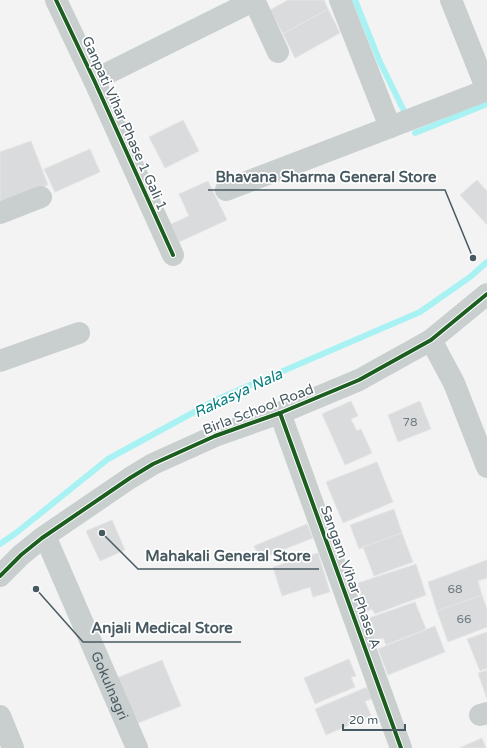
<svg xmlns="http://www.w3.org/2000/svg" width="487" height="748" font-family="'Varela Round',sans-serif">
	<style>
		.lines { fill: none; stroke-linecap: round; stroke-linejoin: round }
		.stream { stroke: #a9f2f3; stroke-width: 6 }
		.building { fill: #d9dbdc; stroke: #e5e5e6 }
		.minor { stroke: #c9cecf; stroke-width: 22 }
		.cycleway-casing { stroke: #fff; stroke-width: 6 }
		.cycleway { stroke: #1b5e20; stroke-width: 4 }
		.labels { text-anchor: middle; stroke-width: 3.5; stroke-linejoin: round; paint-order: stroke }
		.number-label { font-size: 12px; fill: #6e7c81 }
		.street-label { font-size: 14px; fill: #485a61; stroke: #fff }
		.water-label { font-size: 15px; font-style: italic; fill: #077e80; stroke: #fff }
		.leader { fill: none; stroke: #485a61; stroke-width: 1.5 }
		.callout-dot { fill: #485a61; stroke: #fff; stroke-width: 1.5 }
		.callout-label { font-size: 15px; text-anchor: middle; font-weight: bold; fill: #485a61; stroke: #fff; stroke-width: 3.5; stroke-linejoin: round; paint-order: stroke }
	</style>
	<rect width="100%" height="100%" fill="#f3f3f3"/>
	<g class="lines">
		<g class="stream">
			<polyline points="355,0 380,62 404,111"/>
			<polyline points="415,133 487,104"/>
			<polyline points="0,544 16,533 108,459 218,399 420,312 470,277 487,262"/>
		</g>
	</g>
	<g class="building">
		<polygon points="288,0 324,0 328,9 283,34 270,10"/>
		<polygon points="328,9 340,33 295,58 283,34"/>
		<polygon points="183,120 199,151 165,168 149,137"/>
		<polygon points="31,141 48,185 0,202 0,152"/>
		<polygon points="90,149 100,172 55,192 44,169"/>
		<polygon points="477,180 487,191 487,225 460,195"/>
		<polygon points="208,181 227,220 179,242 171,224 189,216 179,194"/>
		<polygon points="351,401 358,416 351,419 357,431 361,429 372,453 345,465 322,414"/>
		<polygon points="420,401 431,429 398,442 388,415"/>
		<polygon points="377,462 393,502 343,523 326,482"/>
		<polygon points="394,509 402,533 359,549 350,525"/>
		<polygon points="112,520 125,550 100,561 86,531"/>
		<polygon points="307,524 313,538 260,559 254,546"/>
		<polygon points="402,533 413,562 374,576 363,547"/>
		<polygon points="318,553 330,592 313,597 310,587 282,596 273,567"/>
		<polygon points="487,560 487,578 478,581 482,595 437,611 428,582"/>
		<polygon points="416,564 426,595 375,614 372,609 364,612 358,583"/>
		<polygon points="482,595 487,609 487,627 448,642 437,611"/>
		<polygon points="415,602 426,629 386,645 383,638 374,641 369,630 374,628 369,618"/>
		<polygon points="435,626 445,652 388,675 378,649"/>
		<polygon points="487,632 487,668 480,671 467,639"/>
		<polygon points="349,659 356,676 351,677 355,687 315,704 304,678"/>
		<polygon points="162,660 181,706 133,725 114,679"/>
		<polygon points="487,670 487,699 478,673"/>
		<polygon points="367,687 372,699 365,701 371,716 326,735 315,709"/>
		<polygon points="482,738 486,748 459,748"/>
	</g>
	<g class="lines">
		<g class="minor">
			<polyline points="56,0 94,80 173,255"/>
			<polyline points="254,0 278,52"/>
			<polyline points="340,0 390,127"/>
			<polyline points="451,0 487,90"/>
			<polyline points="94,80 255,0"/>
			<polyline points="226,190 487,90"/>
			<polyline points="0,213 41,197"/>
			<polyline points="431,340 454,383 487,467"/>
			<polyline points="0,361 79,333"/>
			<polyline points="280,413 401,748"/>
			<path id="s1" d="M 45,536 L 137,748"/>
			<polyline points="0,576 21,555 42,538 130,478 153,464 215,436 280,413 359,380 431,340 487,294"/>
			<polyline points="480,715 487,713"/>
			<polyline points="0,716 13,748"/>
		</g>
		<g class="cycleway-casing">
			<g id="cycleway">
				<polyline points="56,0 94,80 173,255"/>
				<polyline points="280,413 401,748"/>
				<polyline points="0,576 21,555 42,538 130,478 153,464 215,436 280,413 359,380 431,340 487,294"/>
			</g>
		</g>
		<use href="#cycleway" class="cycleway"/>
	</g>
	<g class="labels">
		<g class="number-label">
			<text x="410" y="426">78</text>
			<text x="455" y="593">68</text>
			<text x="464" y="623">66</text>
		</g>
		<g class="street-label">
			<text transform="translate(125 123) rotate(66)" y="5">Ganpati Vihar Phase 1 Gali 1</text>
			<text transform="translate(258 409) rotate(-21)" y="5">Birla School Road</text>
			<text transform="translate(351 577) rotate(70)" y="5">Sangam Vihar Phase A</text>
			<text dy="5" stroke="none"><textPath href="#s1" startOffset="163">Gokulnagri</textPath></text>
		</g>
		<g class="water-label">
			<text transform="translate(238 393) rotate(-25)" y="5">Rakasya Nala</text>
		</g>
	</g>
	<path class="leader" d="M473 258L445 190H208M102 533L138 569H319M36 589L83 642H241"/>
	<g class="callout-dot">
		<circle cx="473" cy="258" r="4"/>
		<circle cx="102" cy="533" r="4"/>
		<circle cx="36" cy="589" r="4"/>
	</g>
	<g class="callout-label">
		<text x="326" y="182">Bhavana Sharma General Store</text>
		<text x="228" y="561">Mahakali General Store</text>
		<text x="162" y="633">Anjali Medical Store</text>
	</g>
	<path d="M343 724v6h62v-6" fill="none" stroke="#485a61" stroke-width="2"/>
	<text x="349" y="724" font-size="12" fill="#485a61" stroke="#ffffff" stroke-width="3" paint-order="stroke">20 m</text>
</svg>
